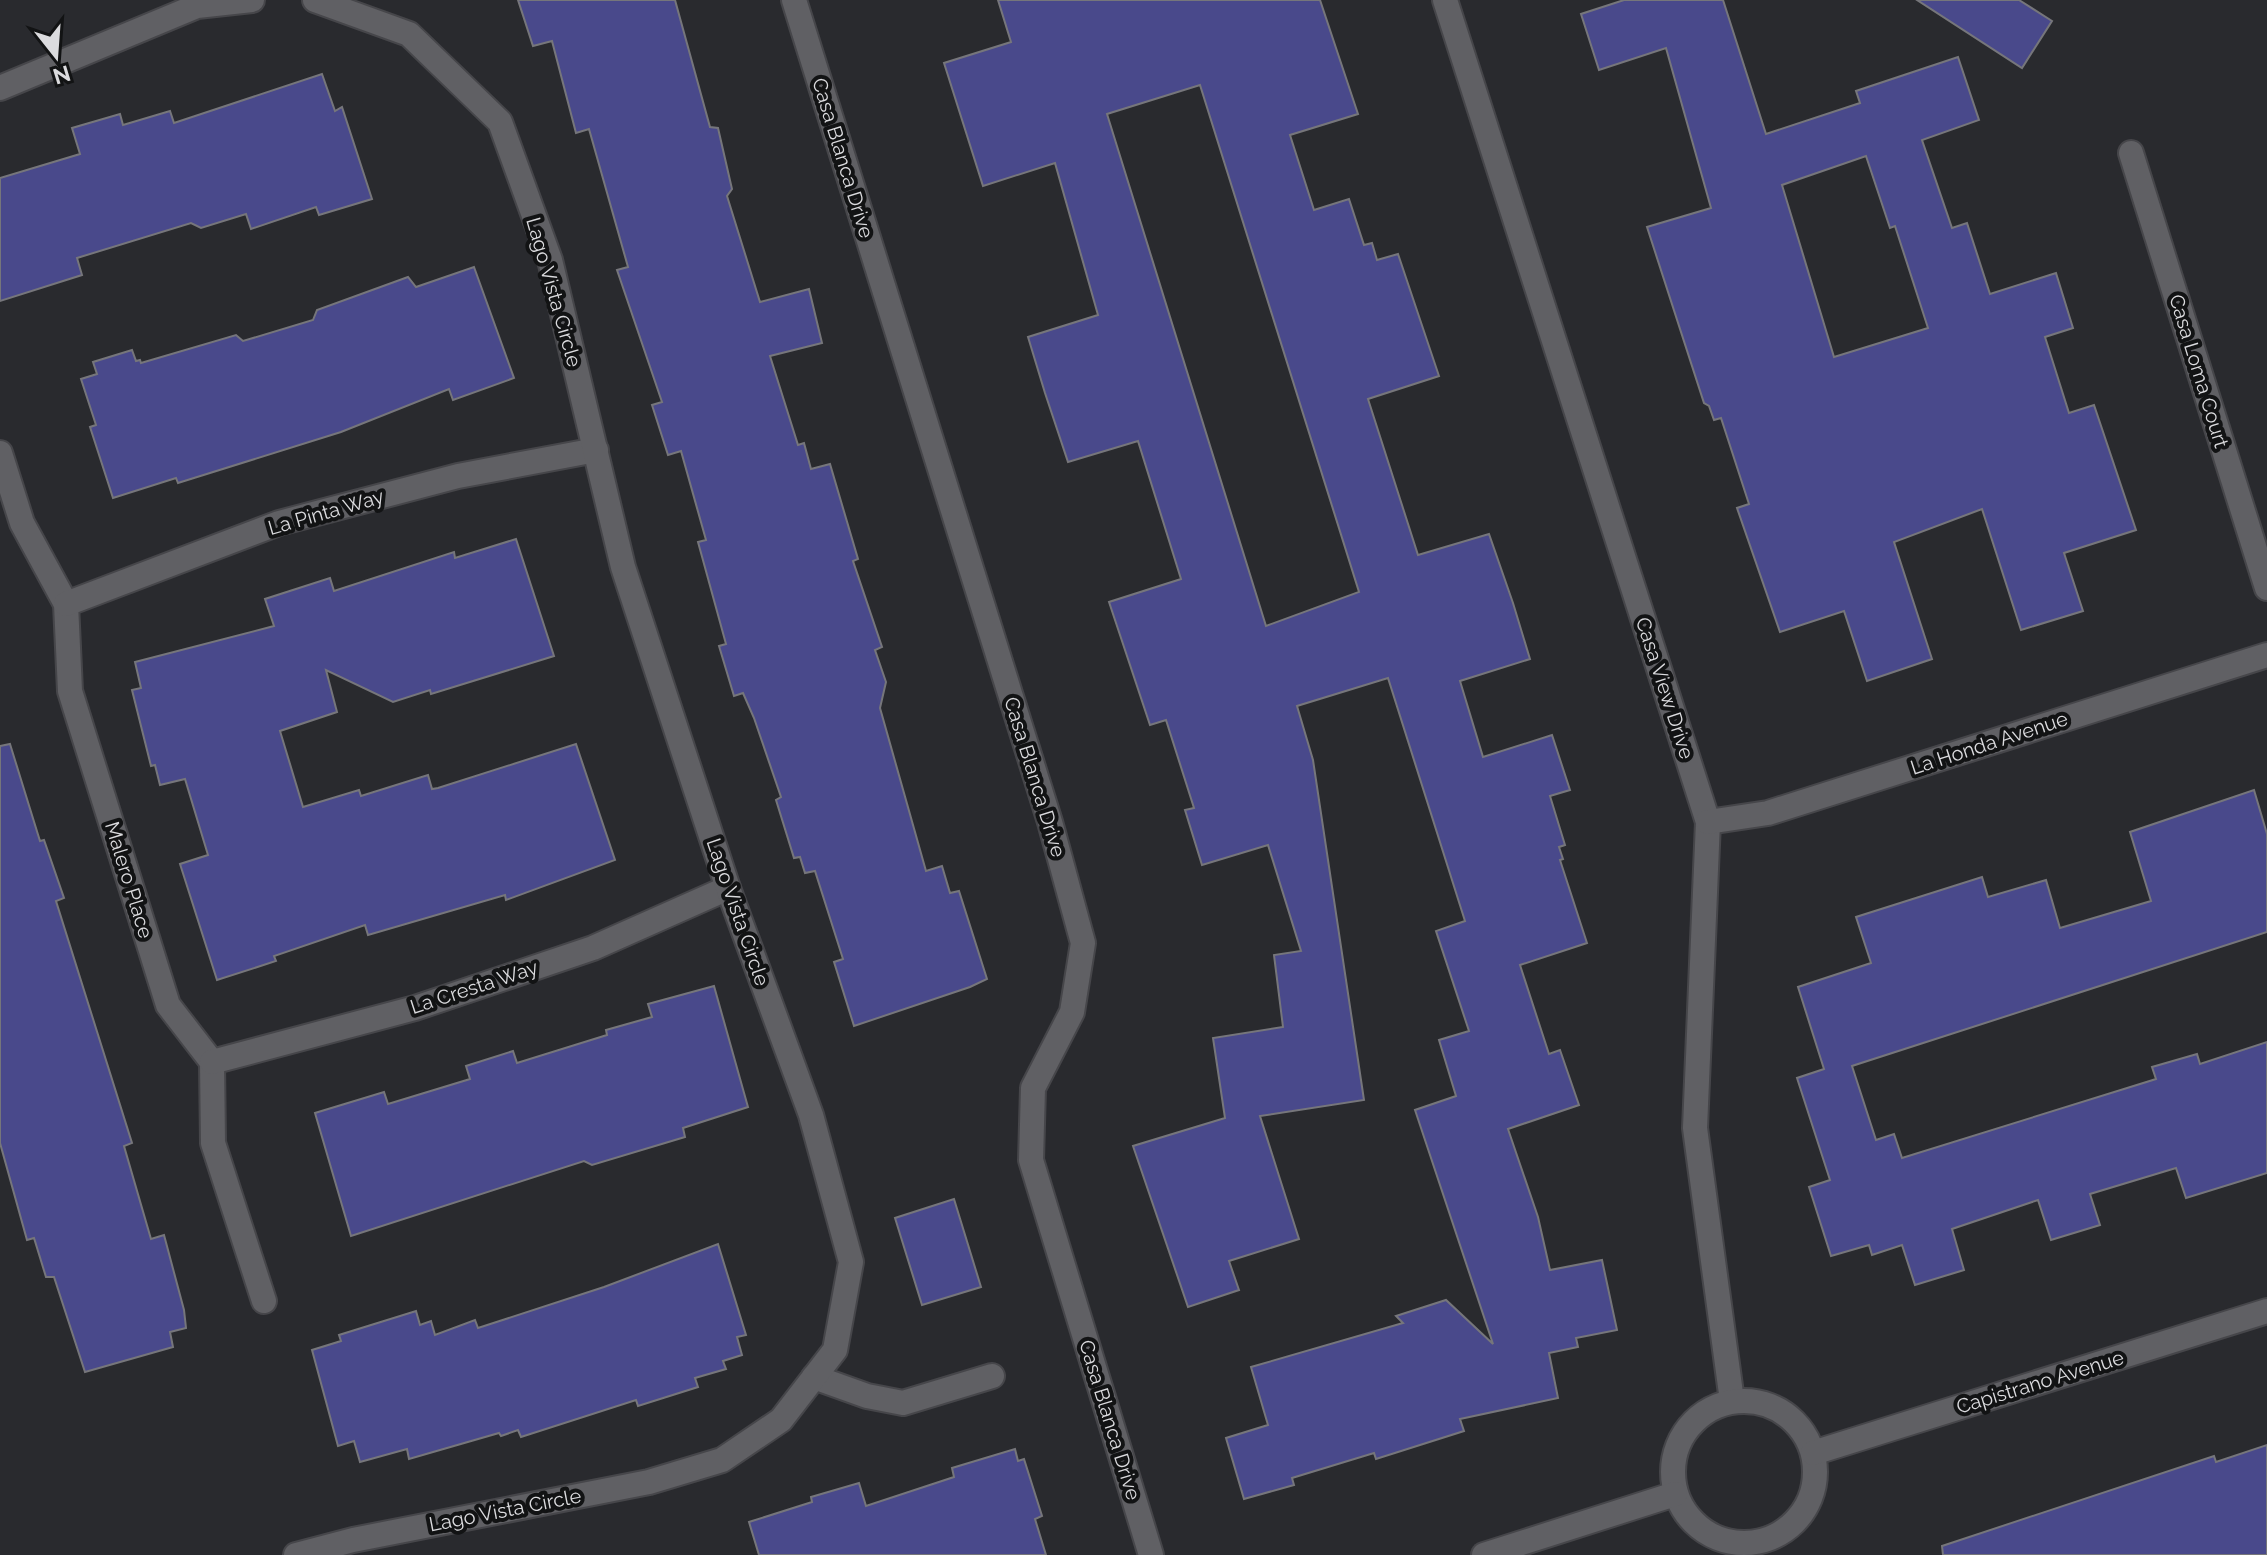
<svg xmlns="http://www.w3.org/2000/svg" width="2267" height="1555" font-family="Raleway,sans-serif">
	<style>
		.building { fill: #49498b; stroke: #76767b; stroke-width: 2; fill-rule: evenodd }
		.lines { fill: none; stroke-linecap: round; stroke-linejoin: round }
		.street-casing { stroke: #46464a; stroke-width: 28 }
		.street { stroke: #606064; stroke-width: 24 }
		.labels { text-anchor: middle; stroke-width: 8; stroke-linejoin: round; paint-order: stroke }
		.street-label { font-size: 20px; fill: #dbdbde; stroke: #121314 }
	</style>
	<rect width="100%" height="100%" fill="#292a2e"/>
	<g class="building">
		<polygon points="518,0 675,0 710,127 718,128 732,189 727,196 760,302 809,289 822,343 770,356 798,445 804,443 811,469 830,464 858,559 853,561 882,647 875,650 886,682 880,708 926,871 942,866 950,893 959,891 987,979 970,987 854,1026 834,962 843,959 815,871 805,873 800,857 794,858 776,800 781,797 754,718 743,693 734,696 719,646 726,644 698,542 706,540 681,451 668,455 652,405 662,402 617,270 628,267 589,129 576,133 552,41 533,46"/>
		<path d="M 998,0 L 1320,0 L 1358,114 L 1290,135 L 1314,210 L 1349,199 L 1364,245 L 1372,243 L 1377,260 L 1398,254 L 1439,376 L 1368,399 L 1418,555 L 1489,534 L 1513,603 L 1530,659 L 1460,681 L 1483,757 L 1552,735 L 1570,790 L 1550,796 L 1565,845 L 1559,847 L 1563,859 L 1560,860 L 1587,943 L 1520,965 L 1549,1054 L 1560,1050 L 1579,1105 L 1508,1129 L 1538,1217 L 1550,1270 L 1602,1260 L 1617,1330 L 1576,1338 L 1578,1347 L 1549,1353 L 1558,1398 L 1460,1419 L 1464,1431 L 1376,1459 L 1374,1453 L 1292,1478 L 1294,1485 L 1244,1499 L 1226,1438 L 1268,1425 L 1251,1367 L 1403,1323 L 1396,1316 L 1446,1300 L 1493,1344 L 1415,1110 L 1456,1096 L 1439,1040 L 1469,1031 L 1436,931 L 1465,921 L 1388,678 L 1297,706 L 1313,760 L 1364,1100 L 1260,1116 L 1299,1239 L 1229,1261 L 1239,1290 L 1188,1307 L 1133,1146 L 1225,1118 L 1213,1038 L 1283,1027 L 1274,955 L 1301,951 L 1268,845 L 1202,865 L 1185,810 L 1194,808 L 1166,720 L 1150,725 L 1109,602 L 1181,579 L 1138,441 L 1068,462 L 1045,393 L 1028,337 L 1098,315 L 1055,163 L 983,186 L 944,63 L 1011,42 ZM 1200,85 L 1359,592 L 1266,626 L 1107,114 Z"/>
		<path d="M 1624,0 L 1723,0 L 1766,134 L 1860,103 L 1856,91 L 1958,57 L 1979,120 L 1922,140 L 1952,228 L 1967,223 L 1990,294 L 2056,273 L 2073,328 L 2045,337 L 2069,413 L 2094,405 L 2136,530 L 2064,553 L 2083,611 L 2021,630 L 1982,509 L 1894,542 L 1932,659 L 1867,681 L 1844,611 L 1780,632 L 1737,508 L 1749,504 L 1721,418 L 1714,420 L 1709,406 L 1704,403 L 1647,227 L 1711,208 L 1666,48 L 1599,70 L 1581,14 ZM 1866,156 L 1890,228 L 1895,226 L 1928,328 L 1834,357 L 1782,185 Z"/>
		<polygon points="1917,0 2019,0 2052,21 2022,68"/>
		<polygon points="322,74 335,111 342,107 372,199 319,215 316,207 251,229 246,214 201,228 191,223 77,258 82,275 0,301 0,178 80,154 72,128 120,114 123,125 170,111 174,123"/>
		<polygon points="474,267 514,378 453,400 449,389 341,432 178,483 176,478 113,498 90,427 96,425 81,379 97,374 93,362 132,350 136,361 140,360 141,363 236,335 243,341 313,320 317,310 408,277 416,287"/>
		<polygon points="516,539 554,656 431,694 430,690 393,702 326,670 337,712 280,731 303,807 359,790 361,796 428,775 432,789 438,788 576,744 615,860 506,900 505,895 368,935 365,925 274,956 276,961 217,980 180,864 208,855 185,779 160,785 155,765 151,766 132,690 141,688 135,662 274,626 265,599 330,578 334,591 454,552 455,558"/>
		<polygon points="10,744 40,841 44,840 64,898 56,901 132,1143 124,1146 151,1239 164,1235 184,1310 186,1328 170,1332 173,1347 85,1372 54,1277 46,1277 34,1238 27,1240 0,1143 0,746"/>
		<polygon points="2254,790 2267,834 2267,932 1852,1066 1876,1140 1894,1134 1902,1158 2156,1079 2152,1067 2197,1054 2200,1064 2267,1042 2267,1173 2186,1198 2176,1168 2090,1194 2100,1225 2051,1240 2038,1200 1952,1229 1964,1270 1915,1285 1902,1245 1872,1255 1869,1245 1831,1256 1809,1187 1830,1180 1797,1078 1824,1069 1798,987 1871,963 1856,917 1982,877 1988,897 2046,880 2060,928 2151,901 2130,832"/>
		<polygon points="714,986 748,1107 683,1128 685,1137 592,1165 584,1161 351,1236 315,1113 384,1092 388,1104 470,1079 466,1066 513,1051 517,1063 607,1035 606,1030 652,1017 648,1004"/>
		<polygon points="954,1199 981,1287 922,1305 895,1218"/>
		<polygon points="718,1244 746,1335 737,1337 742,1355 723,1361 726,1369 695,1378 698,1387 638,1406 636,1400 521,1437 518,1430 501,1436 499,1433 409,1459 407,1449 360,1462 354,1441 338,1446 312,1350 341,1341 339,1335 416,1311 420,1325 431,1321 435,1335 475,1320 478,1328 604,1287"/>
		<polygon points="2267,1445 2267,1555 1943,1555 1942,1546 2214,1456 2216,1462"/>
		<polygon points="1015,1449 1018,1461 1024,1459 1042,1516 1035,1519 1046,1555 759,1555 749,1522 812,1502 811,1497 859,1483 866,1506 954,1477 952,1468"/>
	</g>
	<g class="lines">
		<g class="street-casing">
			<g id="street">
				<polyline points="794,0 1050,822 1083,943 1072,1012 1033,1088 1031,1160 1151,1555"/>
				<polyline points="1445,0 1708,822 1695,1128 1732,1401"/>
				<polyline points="0,88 197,6 252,0"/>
				<polyline points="2131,153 2267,588"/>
				<polyline points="0,453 22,523 66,604 70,691 168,1005 212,1062 213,1143 264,1301"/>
				<polyline points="66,604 279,523 458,476 596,450"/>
				<polyline points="1708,822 1768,813 2267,655"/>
				<polyline points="212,1062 415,1008 593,948 728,888"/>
				<polyline points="814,1377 867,1396 903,1403 992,1376"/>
				<circle cx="1744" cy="1472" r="71"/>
				<polyline points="1813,1453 2267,1311"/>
				<polyline points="296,1555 353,1540 649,1482 722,1460 781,1420 835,1350 851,1262 811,1115 728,888 623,567 550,260 500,122 409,34 315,0"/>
				<polyline points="1484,1555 1675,1494"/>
			</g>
		</g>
		<use href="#street" class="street"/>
	</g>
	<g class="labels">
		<g class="street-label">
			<text transform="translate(843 158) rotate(73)" y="7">Casa Blanca Drive</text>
			<text transform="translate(554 292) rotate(74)" y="7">Lago Vista Circle</text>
			<text transform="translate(2199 371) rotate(73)" y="7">Casa Loma Court</text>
			<text transform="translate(326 512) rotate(-16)" y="7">La Pinta Way</text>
			<text transform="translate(1665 688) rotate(72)" y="7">Casa View Drive</text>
			<text transform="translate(1989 743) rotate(-18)" y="7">La Honda Avenue</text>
			<text transform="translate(1035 777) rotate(73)" y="7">Casa Blanca Drive</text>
			<text transform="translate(129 880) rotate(73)" y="7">Malero Place</text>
			<text transform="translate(738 912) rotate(71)" y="7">Lago Vista Circle</text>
			<text transform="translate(474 987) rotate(-18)" y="7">La Cresta Way</text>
			<text transform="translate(2040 1382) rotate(-17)" y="7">Capistrano Avenue</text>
			<text transform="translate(1110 1420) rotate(73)" y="7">Casa Blanca Drive</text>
			<text transform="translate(505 1510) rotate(-11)" y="7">Lago Vista Circle</text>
		</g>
	</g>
	<g transform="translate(56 56) rotate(163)" stroke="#121314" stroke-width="6" paint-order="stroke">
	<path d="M0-6L14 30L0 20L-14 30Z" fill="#dbdbde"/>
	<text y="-12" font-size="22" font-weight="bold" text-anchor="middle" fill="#dbdbde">N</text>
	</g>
</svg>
